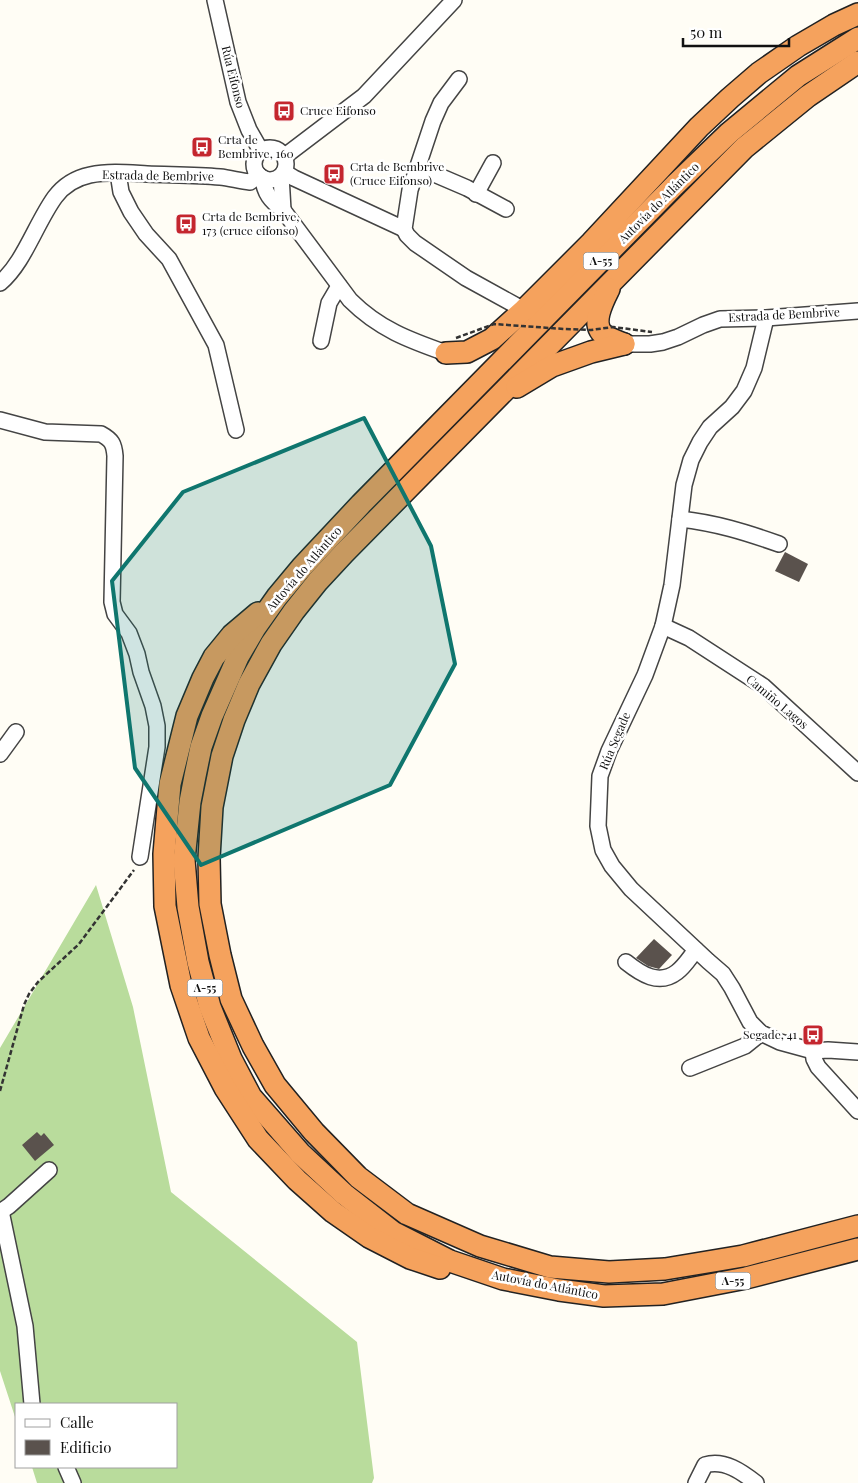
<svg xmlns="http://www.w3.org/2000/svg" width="858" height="1483" font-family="'Playfair Display',serif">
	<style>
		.forest { fill: #b9dc9c }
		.building { fill: #5a524d }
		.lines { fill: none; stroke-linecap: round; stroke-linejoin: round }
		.minor-casing { stroke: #444; stroke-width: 18 }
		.highway-casing { stroke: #222; stroke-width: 24 }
		.path { stroke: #333; stroke-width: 2.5; stroke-dasharray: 5 2.5; stroke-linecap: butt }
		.minor { stroke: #fff; stroke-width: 15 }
		.highway { stroke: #f5a25d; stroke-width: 21 }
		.path-bridge { stroke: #333; stroke-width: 2.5; stroke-dasharray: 5 2.5; stroke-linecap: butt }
		.marked { fill: #0f766e; fill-opacity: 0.2; stroke: #0f766e; stroke-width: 4; stroke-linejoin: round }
		.labels { text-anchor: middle; stroke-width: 5; stroke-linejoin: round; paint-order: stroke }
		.shield { fill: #fff; stroke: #585858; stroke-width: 1 }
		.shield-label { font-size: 11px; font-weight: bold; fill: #111 }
		.street-label { font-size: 12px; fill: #111; stroke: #fff }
		.poi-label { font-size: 12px; fill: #111; stroke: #fff; text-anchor: start }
	</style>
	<rect width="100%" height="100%" fill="#fffdf5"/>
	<polygon class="forest" points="96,885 133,1007 171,1192 357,1342 374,1478 372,1483 37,1483 32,1467 176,1467 176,1404 16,1404 16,1420 0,1371 0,1048"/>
	<g class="building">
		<polygon points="785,552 808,564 799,582 775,571"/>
		<polygon points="654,939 672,955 659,969 648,966 636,958"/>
		<polygon points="37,1132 41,1136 44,1133 54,1145 35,1161 22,1145"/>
	</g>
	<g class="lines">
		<g class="minor-casing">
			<g id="minor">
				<polyline points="215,0 238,102 249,130 261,151"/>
				<polyline points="459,79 441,103 433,121 410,190 404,229 407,235 415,243 466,278 524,310"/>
				<circle cx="270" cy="164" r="16"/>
				<polyline points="285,156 364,96 454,0"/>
				<polyline points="418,167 467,188 506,209"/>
				<polyline points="284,172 294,178 404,229"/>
				<polyline points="118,173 121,192 131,212 146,234 169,259 216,345 236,430"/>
				<polyline points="281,176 283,210"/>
				<path d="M 263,178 C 264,193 271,201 283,210 L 350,300 C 379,329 409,340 446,353"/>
				<polyline points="476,194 493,163"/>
				<path d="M 0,283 C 24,263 36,223 55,197 C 64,185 76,178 90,175 C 109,171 129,173 147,174 C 172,175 196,175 220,177 C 230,178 240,181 250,182 L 259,175"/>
				<polyline points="766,318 754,368 744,391 732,407 710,427 700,442 691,460 684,485 672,585 663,626 645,675 609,751 600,776 598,826 603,850 612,866 631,889 708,961 723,974 732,988 750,1022 761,1033 780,1042 813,1051 828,1050 858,1052"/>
				<polyline points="321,341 329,303 339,286"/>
				<polyline points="624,344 650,344 663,342 678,337 703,325 720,319 766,318 858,311"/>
				<path d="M 0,420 L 45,432 L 101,434 C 112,440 114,444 115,456 L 112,602 L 115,614 L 129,633 L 137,654 L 141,672 L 153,706 L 157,726 L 157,747 L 140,857"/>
				<path d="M 680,519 C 716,523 745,532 779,544"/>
				<polyline points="663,626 689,638 763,686 858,773"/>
				<polyline points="0,754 16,732"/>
				<path d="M 626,962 C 641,974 659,986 677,972 C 685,966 690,957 696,950"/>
				<polyline points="813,1051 814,1059 818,1067 858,1111"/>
				<polyline points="690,1068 745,1046 761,1033"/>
				<polyline points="1,1211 25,1326 32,1404"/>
				<polyline points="0,1212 9,1206 49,1170"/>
				<polyline points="66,1467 73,1483"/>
				<path d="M 696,1483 L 705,1465 C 724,1459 742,1472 756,1483"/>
			</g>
		</g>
		<g class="highway-casing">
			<g id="highway">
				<polyline points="858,38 798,76 729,133 675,185 361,504 302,567 277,597 255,628 238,657 212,716 201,747 195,776 190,802 184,860 188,907 198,962 210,1007 231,1059 251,1097 300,1153 344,1194 393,1232 450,1261 503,1279 559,1290 604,1296 663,1294 746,1278 858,1249"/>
				<polyline points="858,62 808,96 744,148 344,553 318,581 294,611 271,644 249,684 234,720 222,756 212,807 209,858 210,904 220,955 231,999 253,1046 275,1085 314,1132 358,1177 407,1214 480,1246 550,1267 609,1272 665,1269 743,1256 858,1226"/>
				<path d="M 609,289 C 603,301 591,323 603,334 C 609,339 617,341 624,344"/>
				<polyline points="446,353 467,352 492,339 524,310 591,243 699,127 730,98 759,73 798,46 834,25 858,14"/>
				<polyline points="517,387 552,366 591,352 624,344"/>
				<polyline points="258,613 232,635 214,657 203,678 187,716 170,784 164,854 165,906 181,985 199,1038 225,1088 258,1139 297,1180 333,1212 369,1237 410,1258 440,1268"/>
			</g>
		</g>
		<polyline class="path" points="0,1091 24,1005 29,994 38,982 79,944 134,870"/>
		<use href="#minor" class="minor"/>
		<use href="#highway" class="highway"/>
		<polyline class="path-bridge" points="456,338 494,324 564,329 591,330 613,327 652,332"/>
	</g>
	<path class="marked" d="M 364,418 L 431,546 L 455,664 L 390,785 L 201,865 L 135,768 L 112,581 L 183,492 Z"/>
	<defs>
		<g id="bus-square" transform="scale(1.125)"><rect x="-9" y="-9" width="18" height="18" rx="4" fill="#c4262e" stroke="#fff"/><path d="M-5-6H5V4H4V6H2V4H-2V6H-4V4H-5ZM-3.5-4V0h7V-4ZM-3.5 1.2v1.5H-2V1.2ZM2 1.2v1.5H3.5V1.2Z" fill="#fff"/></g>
	</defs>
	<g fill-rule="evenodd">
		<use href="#bus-square" x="284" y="111"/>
		<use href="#bus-square" x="202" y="147"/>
		<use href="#bus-square" x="334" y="174"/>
		<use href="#bus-square" x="186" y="224"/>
		<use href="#bus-square" x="813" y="1035"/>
	</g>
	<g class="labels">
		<g class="shield">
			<rect x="583.5" y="252.5" width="35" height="17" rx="4"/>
			<rect x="187.5" y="979.5" width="35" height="17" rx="4"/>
			<rect x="715.5" y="1272.5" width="35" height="17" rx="4"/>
		</g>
		<g class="shield-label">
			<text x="601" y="265">A-55</text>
			<text x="205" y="992">A-55</text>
			<text x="733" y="1285">A-55</text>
		</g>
		<g class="street-label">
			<text transform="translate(233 77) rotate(76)" y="4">Rúa Eifonso</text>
			<text transform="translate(158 176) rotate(1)" y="4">Estrada de Bembrive</text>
			<text transform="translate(659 203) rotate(-45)" y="4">Autovía do Atlántico</text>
			<text transform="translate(784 315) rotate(-3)" y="4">Estrada de Bembrive</text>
			<text transform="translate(304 569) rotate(-49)" y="4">Autovía do Atlántico</text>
			<text transform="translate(777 702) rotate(40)" y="4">Camiño Lagos</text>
			<text transform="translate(615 741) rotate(-67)" y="4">Rúa Segade</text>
			<text transform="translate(545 1285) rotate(11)" y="4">Autovía do Atlántico</text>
		</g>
		<g class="poi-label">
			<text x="300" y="115">Cruce Eifonso</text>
			<text x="218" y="144">Crta de<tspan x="218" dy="14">Bembrive, 160</tspan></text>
			<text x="350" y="171">Crta de Bembrive<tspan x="350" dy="14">(Cruce Eifonso)</tspan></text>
			<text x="202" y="221">Crta de Bembrive,<tspan x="202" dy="14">173 (cruce eifonso)</tspan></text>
			<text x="797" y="1039" text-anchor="end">Segade, 41</text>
		</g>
	</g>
	<rect x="15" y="1403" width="162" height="65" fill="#ffffff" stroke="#a0a0a0"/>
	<rect x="25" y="1419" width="25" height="8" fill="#ffffff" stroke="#a0a0a0"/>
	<text x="60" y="1428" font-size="15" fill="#111111">Calle</text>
	<rect x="25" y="1440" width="25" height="15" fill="#5a524d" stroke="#a0a0a0"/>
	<text x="60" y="1453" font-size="15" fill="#111111">Edificio</text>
	<path d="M683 38v8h106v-8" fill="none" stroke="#111111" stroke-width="2.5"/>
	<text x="690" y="38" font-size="15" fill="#111111" stroke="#ffffff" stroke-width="4" paint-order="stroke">50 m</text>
</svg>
